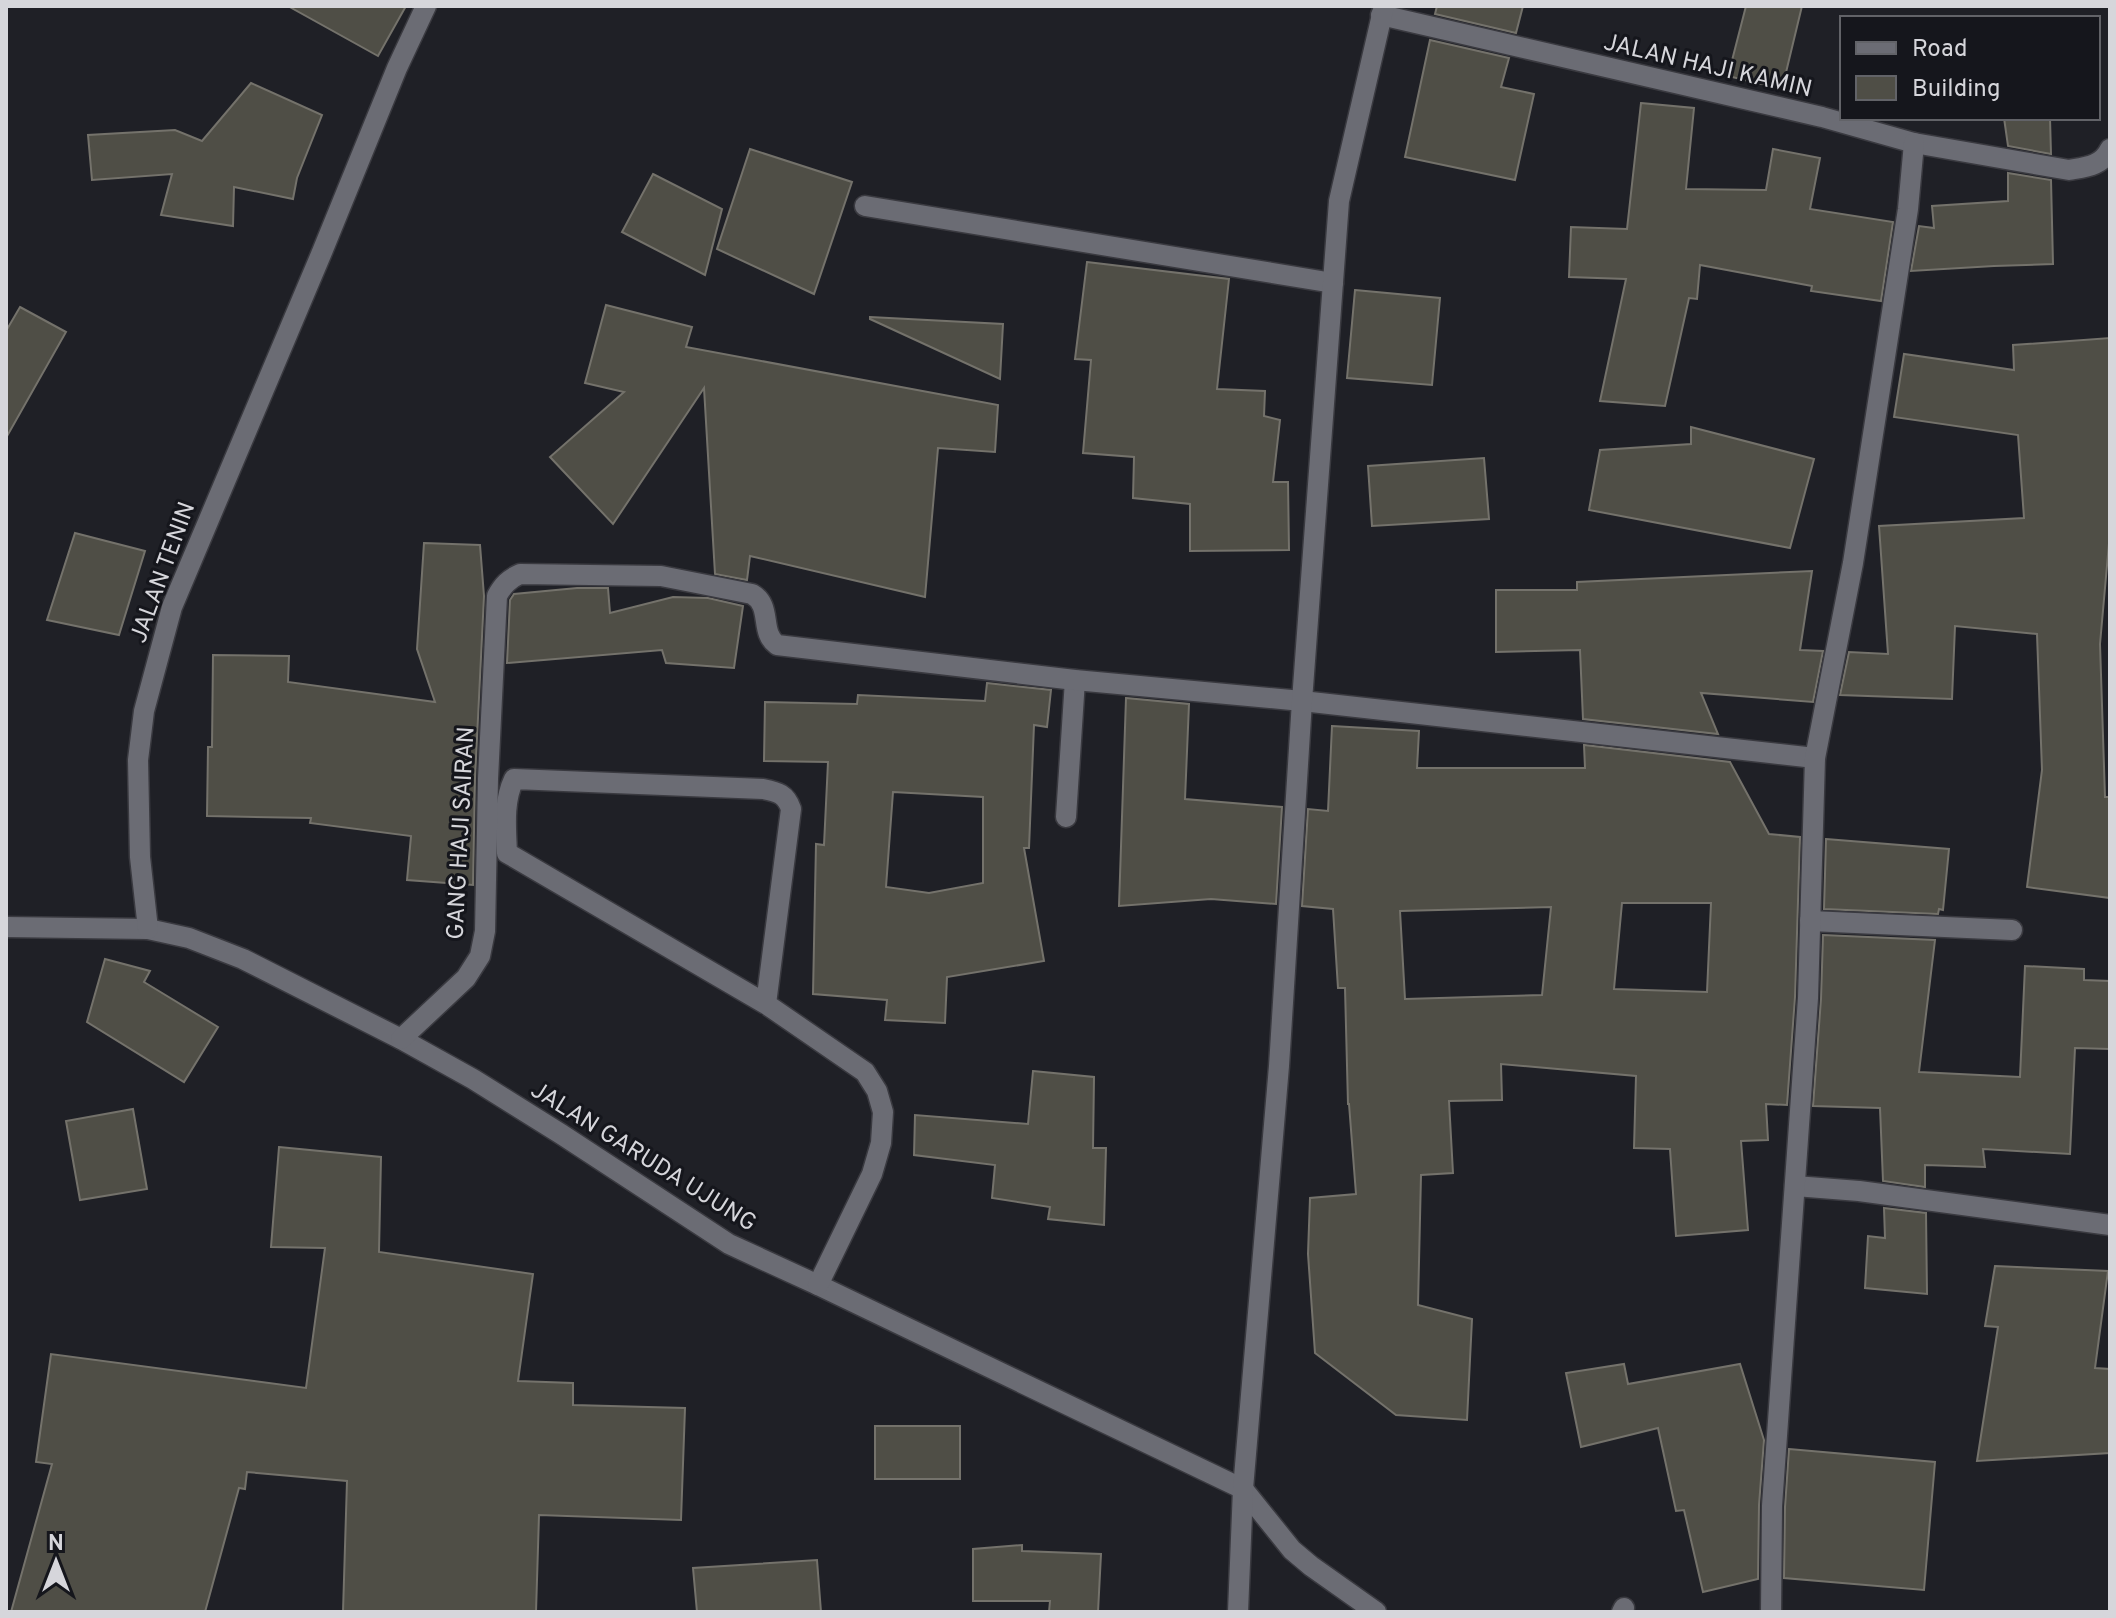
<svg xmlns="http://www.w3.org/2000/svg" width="2116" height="1618" font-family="Overpass,sans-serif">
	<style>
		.building { fill: #4f4e46; stroke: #74726b; stroke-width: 2; fill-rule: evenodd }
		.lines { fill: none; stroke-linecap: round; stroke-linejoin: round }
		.street-casing { stroke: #3a3a40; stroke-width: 23 }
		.street { stroke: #6b6c74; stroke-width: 20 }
		.labels { text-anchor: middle; stroke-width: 6; stroke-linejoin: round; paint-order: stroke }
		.street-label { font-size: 24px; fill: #d6d6db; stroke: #15161c }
	</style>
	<rect width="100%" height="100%" fill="#1f2026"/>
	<g class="building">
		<polygon points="288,6 406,6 378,56"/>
		<polygon points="1437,6 1523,6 1516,33 1435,14"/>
		<polygon points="1746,6 1802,6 1782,89 1728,76"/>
		<polygon points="1430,40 1509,58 1501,87 1534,94 1515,180 1405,157"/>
		<polygon points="251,83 322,115 297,178 293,199 234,187 233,226 161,215 172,174 92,180 88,135 175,130 202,141"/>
		<polygon points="1641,103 1694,108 1686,189 1766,190 1773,149 1820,158 1810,209 1893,222 1881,301 1811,291 1812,286 1700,265 1697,299 1689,298 1665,406 1600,401 1626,279 1569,277 1571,227 1627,229"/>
		<polygon points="2004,118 2050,118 2051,154 2008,146"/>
		<polygon points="750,149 852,182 814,294 717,249"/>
		<polygon points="2008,173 2051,180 2053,264 1994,266 1911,271 1919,226 1934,228 1932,206 2008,201"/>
		<polygon points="653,174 722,209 705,275 622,232"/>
		<polygon points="1087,262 1229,279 1217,389 1265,391 1264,416 1280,420 1273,482 1288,482 1289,550 1190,551 1190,504 1133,498 1134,457 1083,453 1091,360 1075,359"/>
		<polygon points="1355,290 1440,298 1432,385 1347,378"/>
		<polygon points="606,305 692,327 686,347 998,405 995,452 938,448 925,597 750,556 747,580 715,574 704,388 613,524 550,457 624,392 585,383"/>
		<polygon points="20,307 66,332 6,438 6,331"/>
		<polygon points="870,317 1003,324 1000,379 870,319"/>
		<polygon points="2110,338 2110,532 2100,644 2105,797 2110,797 2110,898 2027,887 2042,770 2037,634 1955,626 1952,699 1840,695 1849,652 1888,654 1879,526 2024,518 2018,435 1894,417 1904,354 2014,370 2013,345"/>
		<polygon points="1691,427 1814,459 1790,548 1589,510 1600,450 1691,444"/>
		<polygon points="1484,458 1489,519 1372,526 1368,466"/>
		<polygon points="75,533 145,551 119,635 47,620"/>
		<polygon points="424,543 480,545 484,596 475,779 473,885 407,880 411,836 310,823 311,818 207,816 208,747 212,747 213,655 289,656 288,682 435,702 417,649"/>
		<polygon points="1812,571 1800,650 1823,651 1813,702 1701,693 1718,734 1583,719 1580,650 1496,652 1496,590 1577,590 1577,582"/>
		<polygon points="577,588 608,588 610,613 673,597 708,598 743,606 734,668 666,663 662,650 507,663 510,600 514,594"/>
		<path d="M 987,683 L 1051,690 L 1047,727 L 1034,725 L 1029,848 L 1024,848 L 1044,961 L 947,977 L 945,1023 L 885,1020 L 887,1000 L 813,994 L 816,844 L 824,845 L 828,762 L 764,761 L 765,702 L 857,704 L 858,695 L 985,701 ZM 893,792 L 983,797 L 983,883 L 929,893 L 886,887 Z"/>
		<polygon points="1126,698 1189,704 1185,799 1282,807 1276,904 1211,899 1119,906"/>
		<path d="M 1332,726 L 1419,731 L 1417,768 L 1585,768 L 1584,745 L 1730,762 L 1769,834 L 1800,837 L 1795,997 L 1787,1105 L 1766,1104 L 1768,1140 L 1741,1141 L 1748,1230 L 1676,1236 L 1670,1149 L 1634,1148 L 1636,1076 L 1501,1064 L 1502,1100 L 1449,1101 L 1453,1173 L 1421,1175 L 1418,1305 L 1472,1319 L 1467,1420 L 1396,1415 L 1315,1353 L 1308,1254 L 1310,1198 L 1356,1194 L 1349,1104 L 1348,1104 L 1345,988 L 1338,988 L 1333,909 L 1302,906 L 1308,809 L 1328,811 ZM 1622,903 L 1711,903 L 1707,992 L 1614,989 ZM 1551,907 L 1542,995 L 1405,999 L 1400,911 Z"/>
		<polygon points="1826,839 1949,849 1943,910 1939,909 1938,914 1824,909"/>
		<polygon points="1823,935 1935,940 1919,1072 2020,1077 2025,966 2084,969 2084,980 2110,981 2110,1049 2075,1048 2070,1154 1983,1149 1985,1167 1925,1165 1925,1187 1883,1181 1880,1108 1813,1106 1821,999"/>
		<polygon points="105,959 150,971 144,982 218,1027 184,1082 87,1022"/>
		<polygon points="1033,1071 1094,1077 1093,1148 1106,1148 1104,1225 1048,1219 1050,1207 992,1198 995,1165 914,1155 915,1115 1028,1124"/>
		<polygon points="133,1109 147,1189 80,1200 66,1121"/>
		<polygon points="279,1147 381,1157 379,1252 533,1274 518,1381 573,1383 573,1405 685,1408 681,1520 539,1515 536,1612 343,1612 347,1481 247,1472 245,1489 239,1488 205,1612 11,1612 52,1464 36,1462 51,1354 306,1388 325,1248 271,1247"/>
		<polygon points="1884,1208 1926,1213 1927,1294 1865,1288 1868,1236 1885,1238"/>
		<polygon points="1995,1266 2108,1271 2095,1368 2110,1369 2110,1453 1977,1461 1998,1327 1985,1326"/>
		<polygon points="1624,1364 1628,1384 1740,1364 1764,1440 1759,1505 1758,1579 1703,1592 1684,1510 1676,1511 1658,1428 1581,1447 1566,1373"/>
		<rect x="875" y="1426" width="85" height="53"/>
		<polygon points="1789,1449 1935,1462 1924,1590 1784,1578 1785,1507"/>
		<polygon points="1022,1545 1022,1551 1101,1554 1098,1612 1049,1612 1050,1601 973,1601 973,1549"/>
		<polygon points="817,1560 821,1612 697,1612 693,1568"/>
	</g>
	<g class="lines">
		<g class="street-casing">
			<g id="street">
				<path d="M 1381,15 L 1822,117 L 1914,143 L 2069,170 C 2086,167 2102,166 2110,149"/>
				<polyline points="865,206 1333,283"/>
				<polyline points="1066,817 1075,680"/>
				<polyline points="1810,921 2012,930"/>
				<polyline points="6,927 148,929 189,938 243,959 401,1039 473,1079 561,1134 729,1244 818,1285 1243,1489 1292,1550 1311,1566 1376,1612"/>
				<polyline points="148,929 140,857 138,760 144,711 172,607 322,252 397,68 426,6"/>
				<path d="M 766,1004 L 791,809 C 786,794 778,792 763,789 L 514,779 C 503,802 506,828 507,853 L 766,1004 L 865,1072 L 877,1091 L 883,1112 L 881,1143 L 872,1174 L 818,1285"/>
				<path d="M 401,1039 L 466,978 L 480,956 L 485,931 L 488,779 L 497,596 C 503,585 509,579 520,574 L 661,576 L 752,594 C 773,606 759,632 777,645 L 1075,680 L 1302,701 L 1815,758"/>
				<polyline points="1795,1186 1859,1191 2110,1225"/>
				<polyline points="1238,1612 1243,1489 1279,1066 1302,701 1339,201 1384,6"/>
				<polyline points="1622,1612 1624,1608"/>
				<polyline points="1771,1612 1772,1506 1808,998 1815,758 1853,563 1908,209 1914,143"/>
			</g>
		</g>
		<use href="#street" class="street"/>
	</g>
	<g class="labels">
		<g class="street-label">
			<text transform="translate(1708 65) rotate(13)" y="8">JALAN HAJI KAMIN</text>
			<text transform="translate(162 572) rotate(-70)" y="8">JALAN TENIN</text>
			<text transform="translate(460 833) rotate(-87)" y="8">GANG HAJI SAIRAN</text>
			<text transform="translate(644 1156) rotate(32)" y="8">JALAN GARUDA UJUNG</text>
		</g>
	</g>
	<rect width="2116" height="1618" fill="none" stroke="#d6d6db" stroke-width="16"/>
	<rect x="1840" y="16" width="260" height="104" fill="#15161c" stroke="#626368" stroke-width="2"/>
	<rect x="1856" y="42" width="40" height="12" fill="#6b6c74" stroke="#626368" stroke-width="2"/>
	<text x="1912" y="56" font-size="24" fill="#d6d6db">Road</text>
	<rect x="1856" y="76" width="40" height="24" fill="#4f4e46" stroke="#626368" stroke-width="2"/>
	<text x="1912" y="96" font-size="24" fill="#d6d6db">Building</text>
	<g transform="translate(56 1562)" stroke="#15161c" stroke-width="6" paint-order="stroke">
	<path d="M0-6L14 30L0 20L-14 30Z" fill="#d6d6db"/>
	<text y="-12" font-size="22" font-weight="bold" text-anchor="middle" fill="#d6d6db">N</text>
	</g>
</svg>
